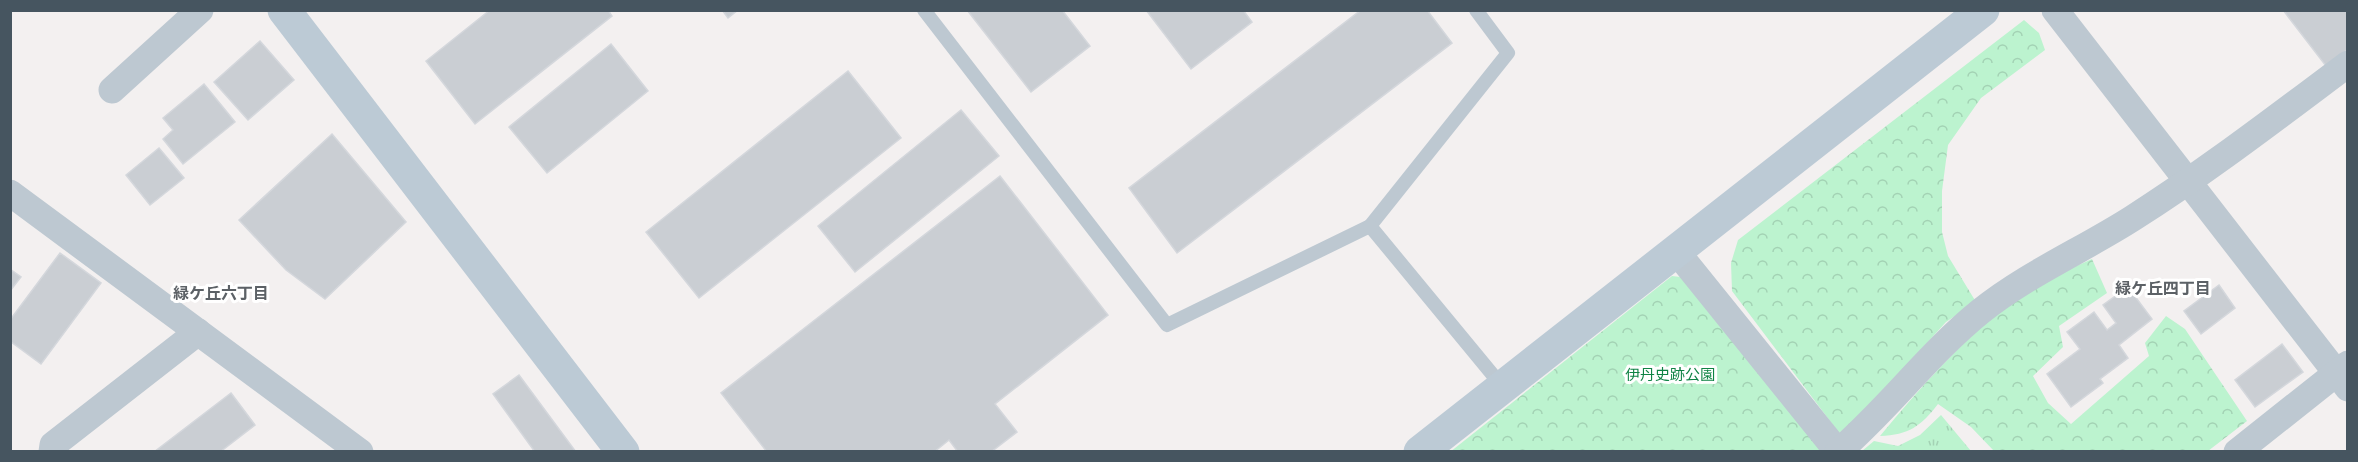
<svg xmlns="http://www.w3.org/2000/svg" width="2358" height="462" font-family="'Roboto Condensed','Noto Sans JP',sans-serif">
	<style>
		.grass { fill: url(#grass-tufts) }
		.forest { fill: url(#forest-crowns) }
		.building { fill: #caced3; stroke: #d4d7dc; stroke-width: 1.5 }
		.lines { fill: none; stroke-linecap: round; stroke-linejoin: round }
		.lane { stroke: #bdc8d1; stroke-width: 14 }
		.street { stroke: #bdc8d1; stroke-width: 27 }
		.secondary { stroke: #bccad5; stroke-width: 33 }
		.labels { text-anchor: middle; stroke-width: 6; stroke-linejoin: round; paint-order: stroke }
		.park-label { font-size: 15px; fill: #0f8344; stroke: #fff }
		.neighbourhood-label { font-size: 16px; font-weight: bold; fill: #5c6166; stroke: #fff }
	</style>
	<defs>
		<pattern id="grass-tufts" width="24" height="20" patternUnits="userSpaceOnUse" patternTransform="scale(1.5)"><rect width="24" height="20" fill="#bcf3cf"/><path d="M3 7l-1-3M5 7V3M7 7l1-3M15 17l-1-3M17 17v-4M19 17l1-3" fill="none" stroke="#a3d2b4"/></pattern>
		<pattern id="forest-crowns" width="20" height="18" patternUnits="userSpaceOnUse" patternTransform="scale(1.5)"><rect width="20" height="18" fill="#bcf3cf"/><path d="M2 6a3 3 0 1 1 6 0M12 15a3 3 0 1 1 6 0" fill="none" stroke="#a3d2b4"/></pattern>
	</defs>
	<rect width="100%" height="100%" fill="#f3f0f0"/>
	<polygon class="grass" points="1941,415 1971,451 1862,451 1874,441 1898,446 1920,435"/>
	<g class="forest">
		<polygon points="2024,20 2039,33 2045,50 1981,98 1948,145 1942,191 1942,232 1948,256 1976,302 1946,322 1859,418 1839,433 1732,291 1731,263 1738,240"/>
		<path d="M 2092,259 L 2107,293 L 2059,326 L 2063,347 L 2033,376 L 2048,403 L 2071,424 L 2149,356 L 2145,343 L 2166,316 L 2185,329 L 2247,421 L 2208,451 L 1994,451 L 1971,427 L 1938,404 C 1921,426 1909,435 1880,436 C 1920,388 1961,341 2011,302 C 2035,284 2065,271 2092,259 Z"/>
		<polygon points="1672,276 1689,278 1826,452 1450,452"/>
	</g>
	<g class="building">
		<polygon points="490,10 608,10 612,16 475,124 426,61"/>
		<polygon points="722,10 738,10 728,18"/>
		<polygon points="967,10 1062,10 1090,46 1031,92"/>
		<polygon points="1146,10 1243,10 1252,22 1191,69"/>
		<polygon points="1361,10 1427,10 1452,43 1177,253 1129,188"/>
		<polygon points="2283,10 2348,10 2348,49 2326,66"/>
		<polygon points="260,41 294,80 248,120 214,82"/>
		<polygon points="611,44 648,91 547,173 509,127"/>
		<polygon points="848,71 901,138 699,298 646,232"/>
		<polygon points="204,84 235,122 183,164 163,139 173,130 163,118"/>
		<polygon points="961,110 999,156 855,272 818,226"/>
		<polygon points="332,134 406,222 325,299 286,270 239,220"/>
		<polygon points="159,148 184,178 150,205 126,175"/>
		<polygon points="1000,176 1108,315 995,404 1017,432 991,452 958,452 949,440 934,452 767,452 721,393"/>
		<polygon points="60,253 101,283 41,364 10,341 10,320"/>
		<polygon points="10,269 21,277 10,291"/>
		<polygon points="2219,285 2235,308 2201,334 2184,311"/>
		<polygon points="2128,287 2152,319 2119,345 2128,358 2100,379 2103,383 2071,407 2047,374 2080,349 2067,332 2094,312 2107,330 2116,323 2103,305"/>
		<polygon points="2282,344 2303,372 2255,407 2235,380"/>
		<polygon points="519,375 576,452 535,452 493,394"/>
		<polygon points="231,393 255,425 220,452 154,452"/>
	</g>
	<g class="lines">
		<g class="lane">
			<polyline points="924,10 1167,325 1370,226 1508,53 1476,10"/>
			<polyline points="1370,226 1502,386"/>
		</g>
		<g class="street">
			<polyline points="2055,10 2348,388"/>
			<polyline points="112,90 200,10"/>
			<polyline points="10,193 360,452"/>
			<polyline points="1676,251 1838,452"/>
			<polyline points="52,452 53,445 198,332"/>
			<path d="M 1838,452 C 1889,408 1929,353 1981,311 C 2027,274 2083,250 2133,218 C 2207,171 2277,117 2348,64"/>
			<polyline points="2237,452 2348,364"/>
		</g>
		<g class="secondary">
			<polyline points="284,10 623,452"/>
			<polyline points="1420,452 1983,10"/>
		</g>
	</g>
	<g class="labels">
		<g class="park-label">
			<text x="1670" y="380">伊丹史跡公園</text>
		</g>
		<g class="neighbourhood-label">
			<text x="2163" y="294">緑ケ丘四丁目</text>
			<text x="221" y="299">緑ケ丘六丁目</text>
		</g>
	</g>
	<rect width="2358" height="462" fill="none" stroke="#465560" stroke-width="24"/>
</svg>
